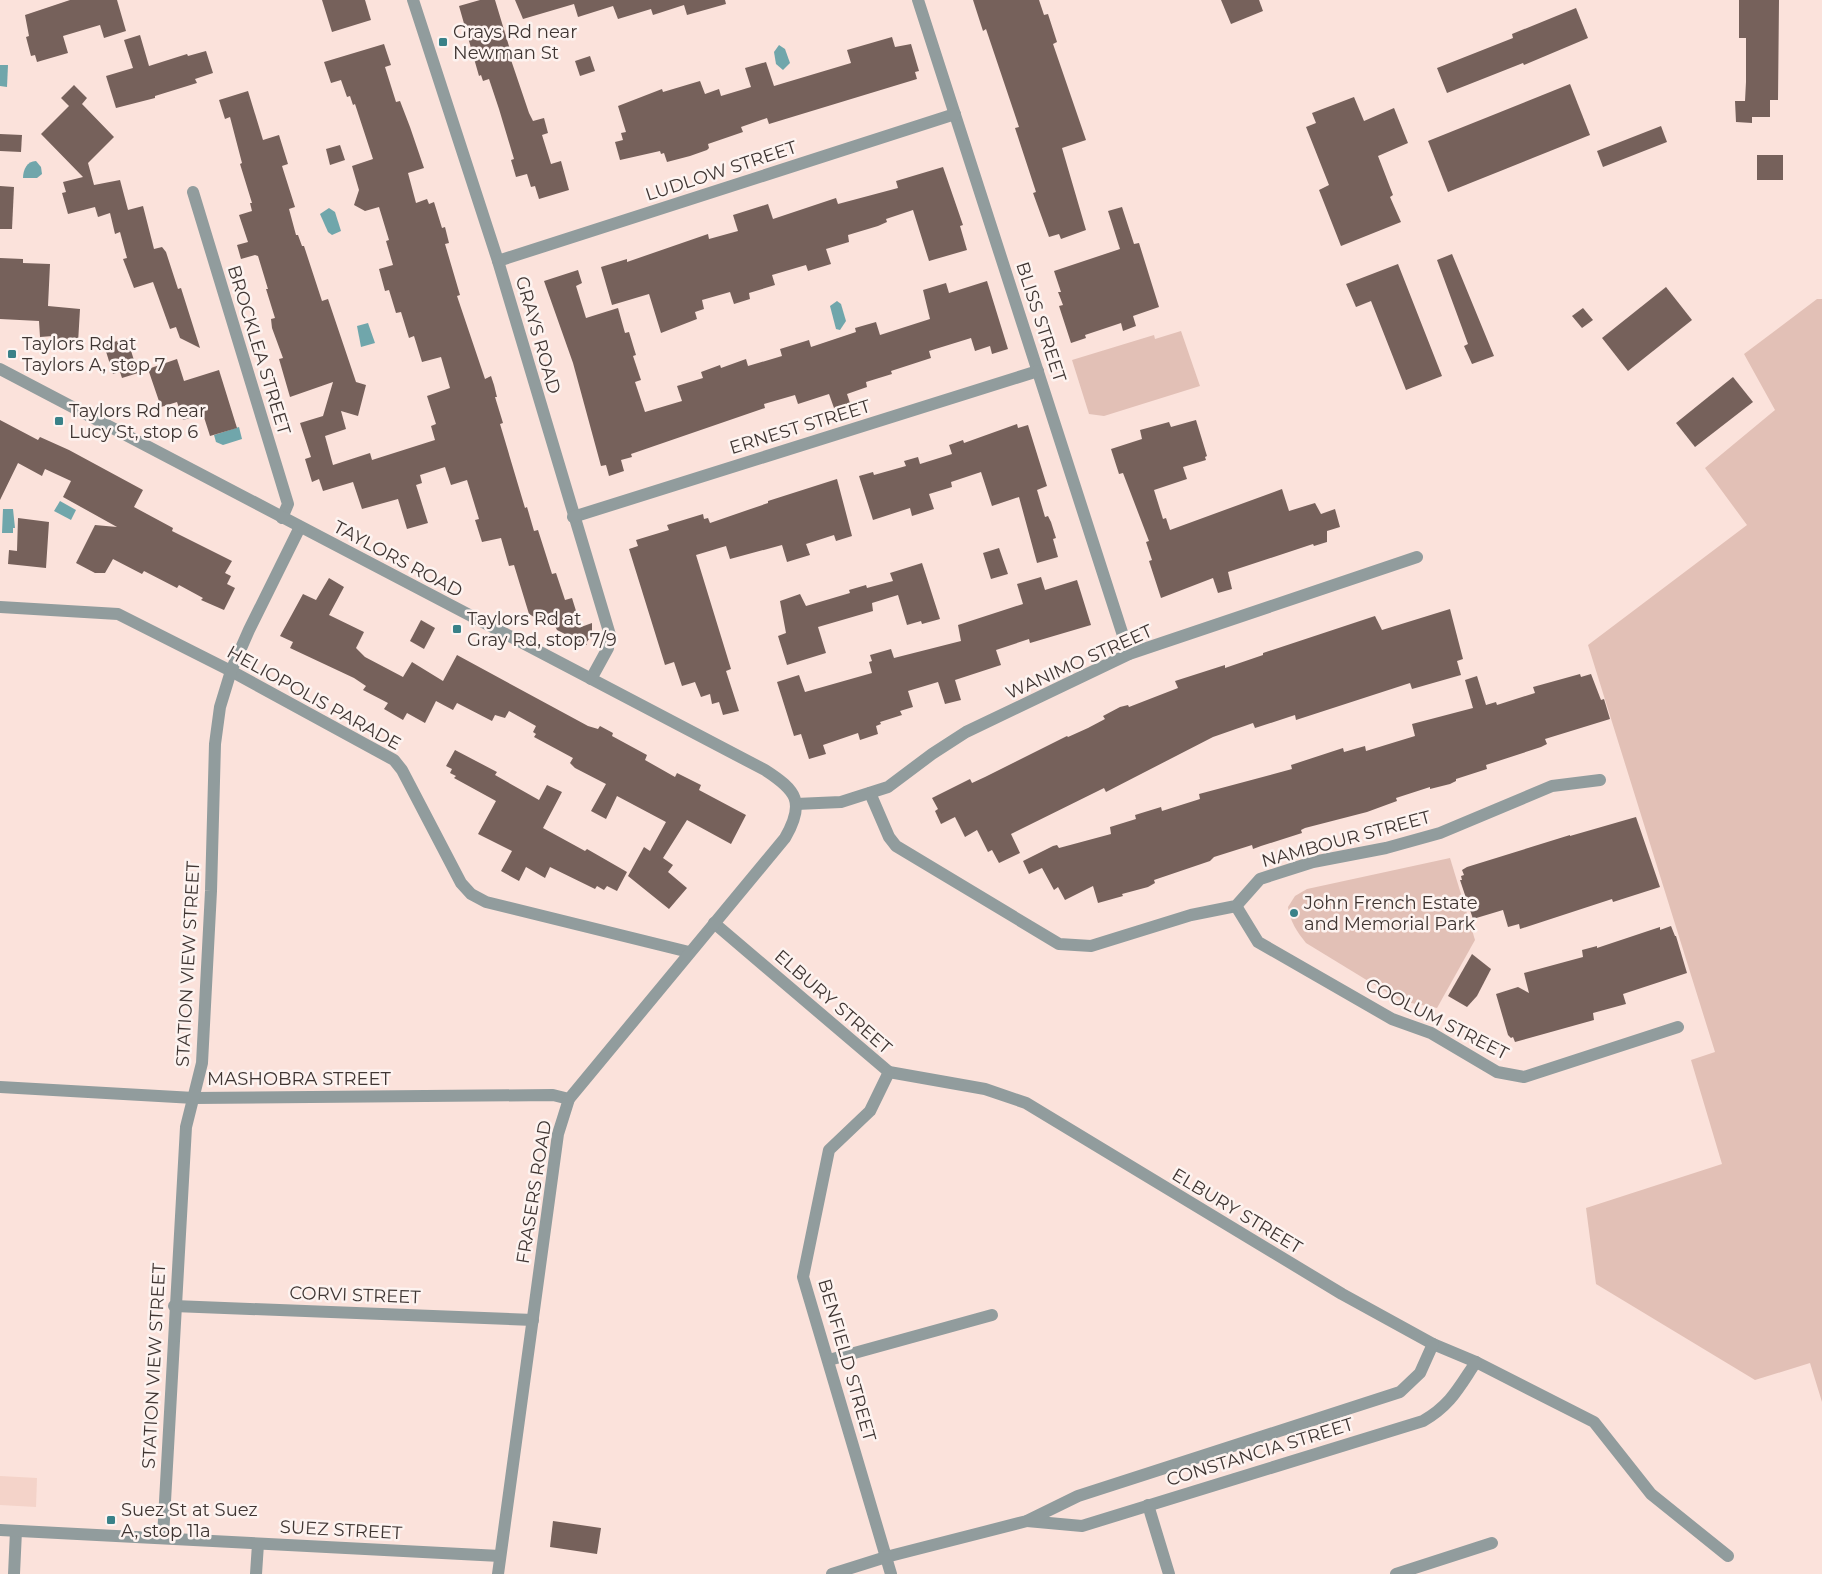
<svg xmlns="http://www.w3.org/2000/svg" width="1822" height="1574" font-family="Montserrat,sans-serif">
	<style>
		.built { fill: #f4d3c9 }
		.green { fill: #e2c0b6 }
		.water { fill: #70a6ab }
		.building { fill: #76615b }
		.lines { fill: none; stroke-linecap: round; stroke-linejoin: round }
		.minor { stroke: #919c9d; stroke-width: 12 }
		.tertiary { stroke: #919c9d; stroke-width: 12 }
		.poi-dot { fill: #398188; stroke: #fdf3f0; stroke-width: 2 }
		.labels { text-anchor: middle; stroke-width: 5; stroke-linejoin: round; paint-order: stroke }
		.poi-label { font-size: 18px; fill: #3f3532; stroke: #fdf3f0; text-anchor: start }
		.street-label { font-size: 18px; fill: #3f3532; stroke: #fdf3f0 }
	</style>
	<rect width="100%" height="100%" fill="#fbe2db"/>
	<polygon class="built" points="0,1476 37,1478 36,1507 0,1505"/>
	<g class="green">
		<polygon points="1817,299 1822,299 1822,1402 1810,1363 1755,1380 1596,1284 1586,1208 1722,1164 1691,1060 1715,1052 1588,645 1747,525 1705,468 1775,410 1744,354"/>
		<polygon points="1181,331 1200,386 1104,416 1089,414 1072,360 1154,335 1155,339"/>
		<path d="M 1450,858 L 1475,940 L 1437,1008 L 1401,1001 L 1306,943 C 1297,932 1290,921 1288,907 L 1295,896 L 1307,889 Z"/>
	</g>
	<g class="water">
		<polygon points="779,45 785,49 790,63 783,70 776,64 774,52"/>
		<polygon points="0,65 8,65 7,87 0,86"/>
		<path d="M 36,161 L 41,167 L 42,174 L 37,178 L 23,178 C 23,170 27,161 36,161 Z"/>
		<polygon points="329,208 335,212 341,231 332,235 328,232 320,214"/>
		<polygon points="837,301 841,304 846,321 840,330 836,329 830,306"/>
		<polygon points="368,323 375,343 361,347 357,326"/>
		<polygon points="239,427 242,439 223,445 216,442 214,435"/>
		<polygon points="60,501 76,510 71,520 54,511"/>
		<polygon points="3,509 13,509 15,528 13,528 13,533 2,533"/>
	</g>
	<g class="building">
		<polygon points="70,0 117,0 126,31 104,38 100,25 63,36 68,53 37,62 35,55 31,56 26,37 29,36 25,15"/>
		<polygon points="322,0 365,0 371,20 332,32"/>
		<polygon points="480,0 495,0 512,56 510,57 529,113 533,121 544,118 548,133 542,135 551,164 561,161 569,190 539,199 535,186 531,187 527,174 516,177 511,160 514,159 499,109 489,79 483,81 481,75 479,76 459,6"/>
		<polygon points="515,0 725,0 726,4 687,15 684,5 653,15 651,9 618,19 613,6 578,17 574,4 523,19"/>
		<polygon points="973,0 1039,0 1044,15 1048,14 1057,42 1053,44 1086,140 1062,148 1086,230 1061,239 1059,234 1049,237 1033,193 1036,192 1015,128 1019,127 986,29 983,31"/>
		<polygon points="1221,0 1259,0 1263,11 1231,24"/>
		<polygon points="1739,0 1779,0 1778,100 1770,100 1770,117 1752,117 1752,123 1736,122 1735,101 1745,101 1746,82 1746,38 1739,38"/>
		<polygon points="1576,8 1588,38 1524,65 1523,63 1447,93 1437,68 1513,38 1512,34"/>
		<polygon points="140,35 149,66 187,54 188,56 206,51 213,73 195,79 197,83 155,96 155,98 116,108 106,76 133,68 124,40"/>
		<polygon points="892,37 895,47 911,44 919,71 915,72 917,79 769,124 767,118 741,127 743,132 708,144 709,148 707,150 690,156 667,162 664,153 661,154 660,151 620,160 615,142 623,140 621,133 626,132 618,106 662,89 663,92 700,81 705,94 719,89 721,96 751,87 745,68 766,62 774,86 851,63 847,50"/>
		<polygon points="384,44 391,65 385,67 396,102 400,101 410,127 424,168 408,173 416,203 427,199 429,204 434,202 442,228 445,227 449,243 445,244 460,295 457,296 485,379 491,376 494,385 497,397 495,397 503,423 500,424 525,508 527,507 534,531 538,530 552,574 556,573 565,600 572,598 581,627 592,623 592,635 586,643 587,645 584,644 582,646 575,639 557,630 551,618 541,621 529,614 514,565 509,566 501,538 482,542 475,520 479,519 467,480 451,485 445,467 420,475 422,483 416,485 428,523 407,529 398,499 362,509 353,482 323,491 319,479 312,482 305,459 311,457 300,423 323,416 333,382 290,397 279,359 283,358 272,328 271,319 275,318 266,289 268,289 258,256 255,255 241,259 237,245 248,242 239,215 252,211 250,203 252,203 240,164 242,163 230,117 225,119 219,100 248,91 263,140 279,135 288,164 282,166 295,207 289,209 296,235 298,235 302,246 304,246 322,301 328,299 356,382 366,385 358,416 341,411 346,429 325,436 333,465 370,453 372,460 435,440 431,426 436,424 427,396 450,388 441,357 422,362 414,336 409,338 401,312 396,313 389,290 385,291 379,269 393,265 386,241 389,240 379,207 365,211 354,205 359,190 352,166 373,159 355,104 353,105 350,96 347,97 341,80 331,83 324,62"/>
		<polygon points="590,56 595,71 580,76 575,61"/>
		<polygon points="1570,84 1590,135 1448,192 1428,141"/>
		<polygon points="74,85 87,98 82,104 114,137 88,163 94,185 120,180 128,210 143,206 154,249 162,247 166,252 178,289 181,288 200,348 180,338 176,327 170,329 153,282 134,288 123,259 127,258 120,232 115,234 110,213 98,217 95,207 68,214 62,193 66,192 63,182 83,177 41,134 69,106 61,98"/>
		<polygon points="1354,97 1364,121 1394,108 1408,143 1378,156 1393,195 1390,197 1401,222 1341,246 1319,190 1329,185 1306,127 1316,123 1312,113"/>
		<polygon points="1661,126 1667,142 1603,167 1597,151"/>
		<polygon points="0,134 22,135 21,152 0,151"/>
		<polygon points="340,145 345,160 330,165 326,149"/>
		<rect x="1757" y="155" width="26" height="25"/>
		<polygon points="943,167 963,225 960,226 967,250 929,261 913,210 886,219 887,222 878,226 848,235 849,242 826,249 831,264 808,271 806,265 772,275 775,285 749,293 750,299 734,304 730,292 702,300 704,309 695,312 697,319 661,333 649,294 612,305 601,267 627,259 627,262 708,234 709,239 738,231 733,215 768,204 773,219 836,198 838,204 898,188 896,181"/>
		<polygon points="0,186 14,187 12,229 0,229"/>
		<polygon points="1122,207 1134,244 1139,243 1159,307 1133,316 1136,326 1123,331 1121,323 1085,335 1086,338 1071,343 1059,306 1063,305 1058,292 1061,292 1054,271 1120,249 1108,211"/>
		<polygon points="1452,254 1494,356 1472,364 1464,346 1468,344 1437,260"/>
		<polygon points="0,258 23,259 23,263 50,264 48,306 80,309 78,343 59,342 59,339 52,338 53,336 40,337 39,321 0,319"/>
		<polygon points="1398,264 1442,376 1406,390 1371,301 1356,307 1346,284"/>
		<polygon points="578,270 582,283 576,286 586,318 618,308 625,333 629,332 636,355 633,356 641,380 635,382 645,412 682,401 677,386 703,378 701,372 720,365 721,368 746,359 748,366 782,356 780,349 809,340 811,347 856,332 855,328 876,322 880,335 930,319 923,290 946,283 949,293 987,281 1008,349 992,354 990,346 975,351 971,338 929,351 931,358 891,371 892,374 866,382 867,387 847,394 850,403 834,408 829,394 798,404 795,395 764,404 765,408 631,454 632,457 621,460 624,471 609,476 606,465 601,466 573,363 544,281"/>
		<polygon points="1666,287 1692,320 1628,371 1602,338"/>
		<polygon points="1583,308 1593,320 1582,328 1572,316"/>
		<polygon points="127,338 138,373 122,378 120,372 113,374 104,345"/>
		<polygon points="177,359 184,381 219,370 237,428 210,436 203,414 183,420 177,402 161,407 148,369"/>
		<polygon points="1733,377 1753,402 1695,447 1676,423"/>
		<polygon points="0,420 38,440 40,437 69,450 143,490 134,507 173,528 172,531 232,561 225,573 231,576 227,584 235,588 224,610 201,600 203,598 179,585 177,588 144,571 142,574 113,559 105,573 95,573 76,563 95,525 117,527 63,497 71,481 45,469 42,476 18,463 0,500"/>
		<polygon points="1196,420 1207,456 1205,457 1206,460 1183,467 1187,479 1154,490 1163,519 1166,518 1170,530 1282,489 1289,511 1315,503 1321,514 1335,509 1340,527 1327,531 1327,542 1314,546 1313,544 1228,572 1232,589 1218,593 1213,578 1161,598 1149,561 1152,560 1146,542 1149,541 1123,473 1119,474 1111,449 1142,439 1140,430 1169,422 1171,427"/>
		<polygon points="1017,424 1018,428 1028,425 1047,486 1037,490 1045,517 1048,516 1051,522 1056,538 1053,539 1058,557 1037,563 1019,497 992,506 981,472 951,482 952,487 929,494 934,509 912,516 910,508 873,520 859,476 873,472 874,475 906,466 904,461 918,457 920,464 952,454 949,445 963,440 964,443"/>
		<polygon points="837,479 852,536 836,541 834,535 806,544 810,555 787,562 782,545 730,559 726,546 696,555 731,669 726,671 739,711 723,715 719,702 712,704 710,694 701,697 695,682 682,686 674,662 665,665 629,549 638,546 636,540 669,530 667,525 703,514 704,519 708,518 710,523 768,503 768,501"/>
		<polygon points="18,518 49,522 46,568 8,564 9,550 17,551"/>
		<polygon points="999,548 1008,574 991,579 983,553"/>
		<polygon points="922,563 940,619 922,624 921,621 907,625 898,595 872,603 873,611 818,627 826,653 787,665 778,636 786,633 780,601 800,594 806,606 850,593 849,590 866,585 867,588 893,581 890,573"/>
		<polygon points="1041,577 1045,590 1077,580 1091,625 1030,643 1029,639 996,650 1001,665 955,680 961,700 945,704 938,682 908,691 913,707 900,711 902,715 880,722 881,724 876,726 878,734 860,740 858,733 823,745 826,754 809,759 801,734 794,736 777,682 799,675 805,692 872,673 869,662 872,661 870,655 891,649 894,658 961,641 958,625 1023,604 1017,584"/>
		<polygon points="329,578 344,587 329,615 364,632 356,648 365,657 403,677 412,662 443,681 457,655 588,726 598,729 600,726 613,733 612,736 647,755 645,760 675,777 677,773 701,785 699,790 746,815 731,844 687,820 663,858 673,865 668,872 687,888 669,909 628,876 644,847 650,851 666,822 617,796 606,819 591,811 606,784 575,768 570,763 573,758 534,737 536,734 533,732 536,726 509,711 505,718 495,715 492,721 457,703 453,710 436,701 425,723 407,713 403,720 384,709 388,703 363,690 366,686 354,678 290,648 293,642 280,636 291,616 303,594 316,600"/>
		<polygon points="1450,609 1463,659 1457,661 1461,675 1412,689 1410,683 1296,720 1295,715 1255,728 1253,723 1213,737 1106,792 1104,788 1011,834 1020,853 999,863 992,850 988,852 977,830 965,837 955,817 941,824 935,811 938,809 932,798 970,779 972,783 985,777 1067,736 1068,737 1088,728 1105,719 1103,716 1120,707 1128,705 1129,707 1178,688 1175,681 1225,665 1225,668 1263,655 1263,653 1375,616 1382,630"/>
		<polygon points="421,620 435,628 424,649 410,641"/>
		<polygon points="1580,674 1581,677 1591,674 1601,700 1604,699 1610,719 1545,739 1547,744 1541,747 1486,765 1487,769 1456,779 1456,781 1450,784 1430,789 1430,787 1396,798 1397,801 1367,812 1305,828 1301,830 1302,833 1261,846 1253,849 1252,845 1214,857 1210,861 1154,880 1155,883 1148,887 1122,894 1123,896 1098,903 1093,886 1065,900 1058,887 1054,890 1042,868 1029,874 1023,861 1053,846 1057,845 1059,848 1111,834 1110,827 1136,819 1135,815 1161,807 1162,811 1200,799 1199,794 1292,769 1291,765 1343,748 1344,752 1365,746 1366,751 1415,736 1412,724 1473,708 1465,680 1477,676 1486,705 1496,702 1497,705 1535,693 1533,687"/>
		<polygon points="455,750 497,772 495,775 539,800 547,785 562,792 543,828 585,851 587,849 627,872 617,891 607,886 604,890 597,886 595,889 550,867 545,878 526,867 519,881 501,871 512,851 478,834 496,801 454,778 456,776 450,773 452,769 446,766"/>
		<polygon points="1636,817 1660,887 1613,902 1612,899 1520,929 1519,924 1508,927 1503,910 1473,919 1460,880 1462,880 1461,876 1464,875 1462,870 1467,867 1570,835 1570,836"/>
		<polygon points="1671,926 1675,936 1676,936 1687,973 1623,994 1626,1004 1593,1013 1594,1020 1515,1042 1513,1037 1511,1038 1508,1035 1496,994 1518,987 1529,993 1524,973 1583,957 1582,950 1597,946 1597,948 1660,927 1660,930"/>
		<polygon points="1472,954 1491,969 1477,996 1467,1007 1448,996"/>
		<polygon points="553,1521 601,1528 597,1554 550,1547"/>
	</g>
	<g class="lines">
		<g class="minor">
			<polyline points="413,0 498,261 610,635 608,648 591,679"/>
			<polyline points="918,0 1129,654"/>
			<polyline points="193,192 288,504 282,518"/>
			<polyline points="498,261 955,114"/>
			<polyline points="573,517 1038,371"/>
			<polyline points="0,607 118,614 231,671 394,760 402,770 461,883 471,894 486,902 689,952"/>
			<polyline points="870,793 889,837 896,846 1059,944 1091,946 1191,915 1236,906 1260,879 1313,862 1386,848 1440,833 1552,786 1600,780"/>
			<polyline points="796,804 841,802 888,787 932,754 966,732 1129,654 1417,557"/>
			<polyline points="1236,906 1258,942 1392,1019 1431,1033 1497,1072 1524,1077 1678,1027"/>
			<polyline points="714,923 889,1072 985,1089 1026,1103 1342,1294 1433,1344 1476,1362 1594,1422 1651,1494 1728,1556"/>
			<polyline points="889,1072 870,1111 829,1150 803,1277 891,1574"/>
			<polyline points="0,1087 194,1098 553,1095 569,1099"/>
			<polyline points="174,1306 533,1320"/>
			<polyline points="829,1360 992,1315"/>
			<polyline points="1148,1505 1169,1574"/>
			<path d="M 1027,1521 L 1082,1526 L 1423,1421 C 1451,1405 1459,1387 1476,1362"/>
			<polyline points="163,1537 186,1127 202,1063 211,891 215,744 220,707 231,671 249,630 300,527"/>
			<polyline points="14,1574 16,1531"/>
			<polyline points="256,1574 258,1544"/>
			<polyline points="832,1574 886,1557 1027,1521 1078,1496 1400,1392 1420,1373 1433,1344"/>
			<polyline points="1396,1574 1492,1543"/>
		</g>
		<g class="tertiary">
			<path d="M 0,369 L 765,770 C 796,790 806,802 785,838 L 569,1099 L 558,1134 L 498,1574"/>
			<polyline points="0,1530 500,1556"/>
		</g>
	</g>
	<g class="poi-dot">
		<rect x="438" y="37" width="10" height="10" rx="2.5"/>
		<rect x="7" y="349" width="10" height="10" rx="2.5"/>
		<rect x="54" y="416" width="10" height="10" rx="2.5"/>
		<rect x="452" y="624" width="10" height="10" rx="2.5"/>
		<circle cx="1294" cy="913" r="5"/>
		<rect x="106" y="1515" width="10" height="10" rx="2.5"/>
	</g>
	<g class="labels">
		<g class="poi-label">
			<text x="453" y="38">Grays Rd near<tspan x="453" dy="21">Newman St</tspan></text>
			<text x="22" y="350">Taylors Rd at<tspan x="22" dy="21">Taylors A, stop 7</tspan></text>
			<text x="69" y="417">Taylors Rd near<tspan x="69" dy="21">Lucy St, stop 6</tspan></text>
			<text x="467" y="625">Taylors Rd at<tspan x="467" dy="21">Gray Rd, stop 7/9</tspan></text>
			<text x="1304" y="909">John French Estate<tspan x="1304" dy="21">and Memorial Park</tspan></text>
			<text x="121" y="1516">Suez St at Suez<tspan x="121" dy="21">A, stop 11a</tspan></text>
		</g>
		<g class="street-label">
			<text transform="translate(721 171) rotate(-18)" y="6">LUDLOW STREET</text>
			<text transform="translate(1041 322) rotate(72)" y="6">BLISS STREET</text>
			<text transform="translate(538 335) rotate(74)" y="6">GRAYS ROAD</text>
			<text transform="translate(259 350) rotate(73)" y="6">BROCKLEA STREET</text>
			<text transform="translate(800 427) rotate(-17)" y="6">ERNEST STREET</text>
			<text transform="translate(398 559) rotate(28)" y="6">TAYLORS ROAD</text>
			<text transform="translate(1079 662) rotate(-24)" y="6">WANIMO STREET</text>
			<text transform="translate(314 698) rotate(29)" y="6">HELIOPOLIS PARADE</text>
			<text transform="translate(1346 839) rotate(-15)" y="6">NAMBOUR STREET</text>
			<text transform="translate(188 964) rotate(-87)" y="6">STATION VIEW STREET</text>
			<text transform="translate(833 1002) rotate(41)" y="6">ELBURY STREET</text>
			<text transform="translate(1437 1019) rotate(27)" y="6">COOLUM STREET</text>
			<text x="299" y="1085">MASHOBRA STREET</text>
			<text transform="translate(534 1192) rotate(-81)" y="6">FRASERS ROAD</text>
			<text transform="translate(1237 1211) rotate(31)" y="6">ELBURY STREET</text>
			<text transform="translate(355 1295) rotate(2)" y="6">CORVI STREET</text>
			<text transform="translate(847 1360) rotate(74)" y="6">BENFIELD STREET</text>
			<text transform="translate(154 1366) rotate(-87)" y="6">STATION VIEW STREET</text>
			<text transform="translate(1260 1452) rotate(-17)" y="6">CONSTANCIA STREET</text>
			<text transform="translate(341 1530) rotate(3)" y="6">SUEZ STREET</text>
		</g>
	</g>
</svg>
